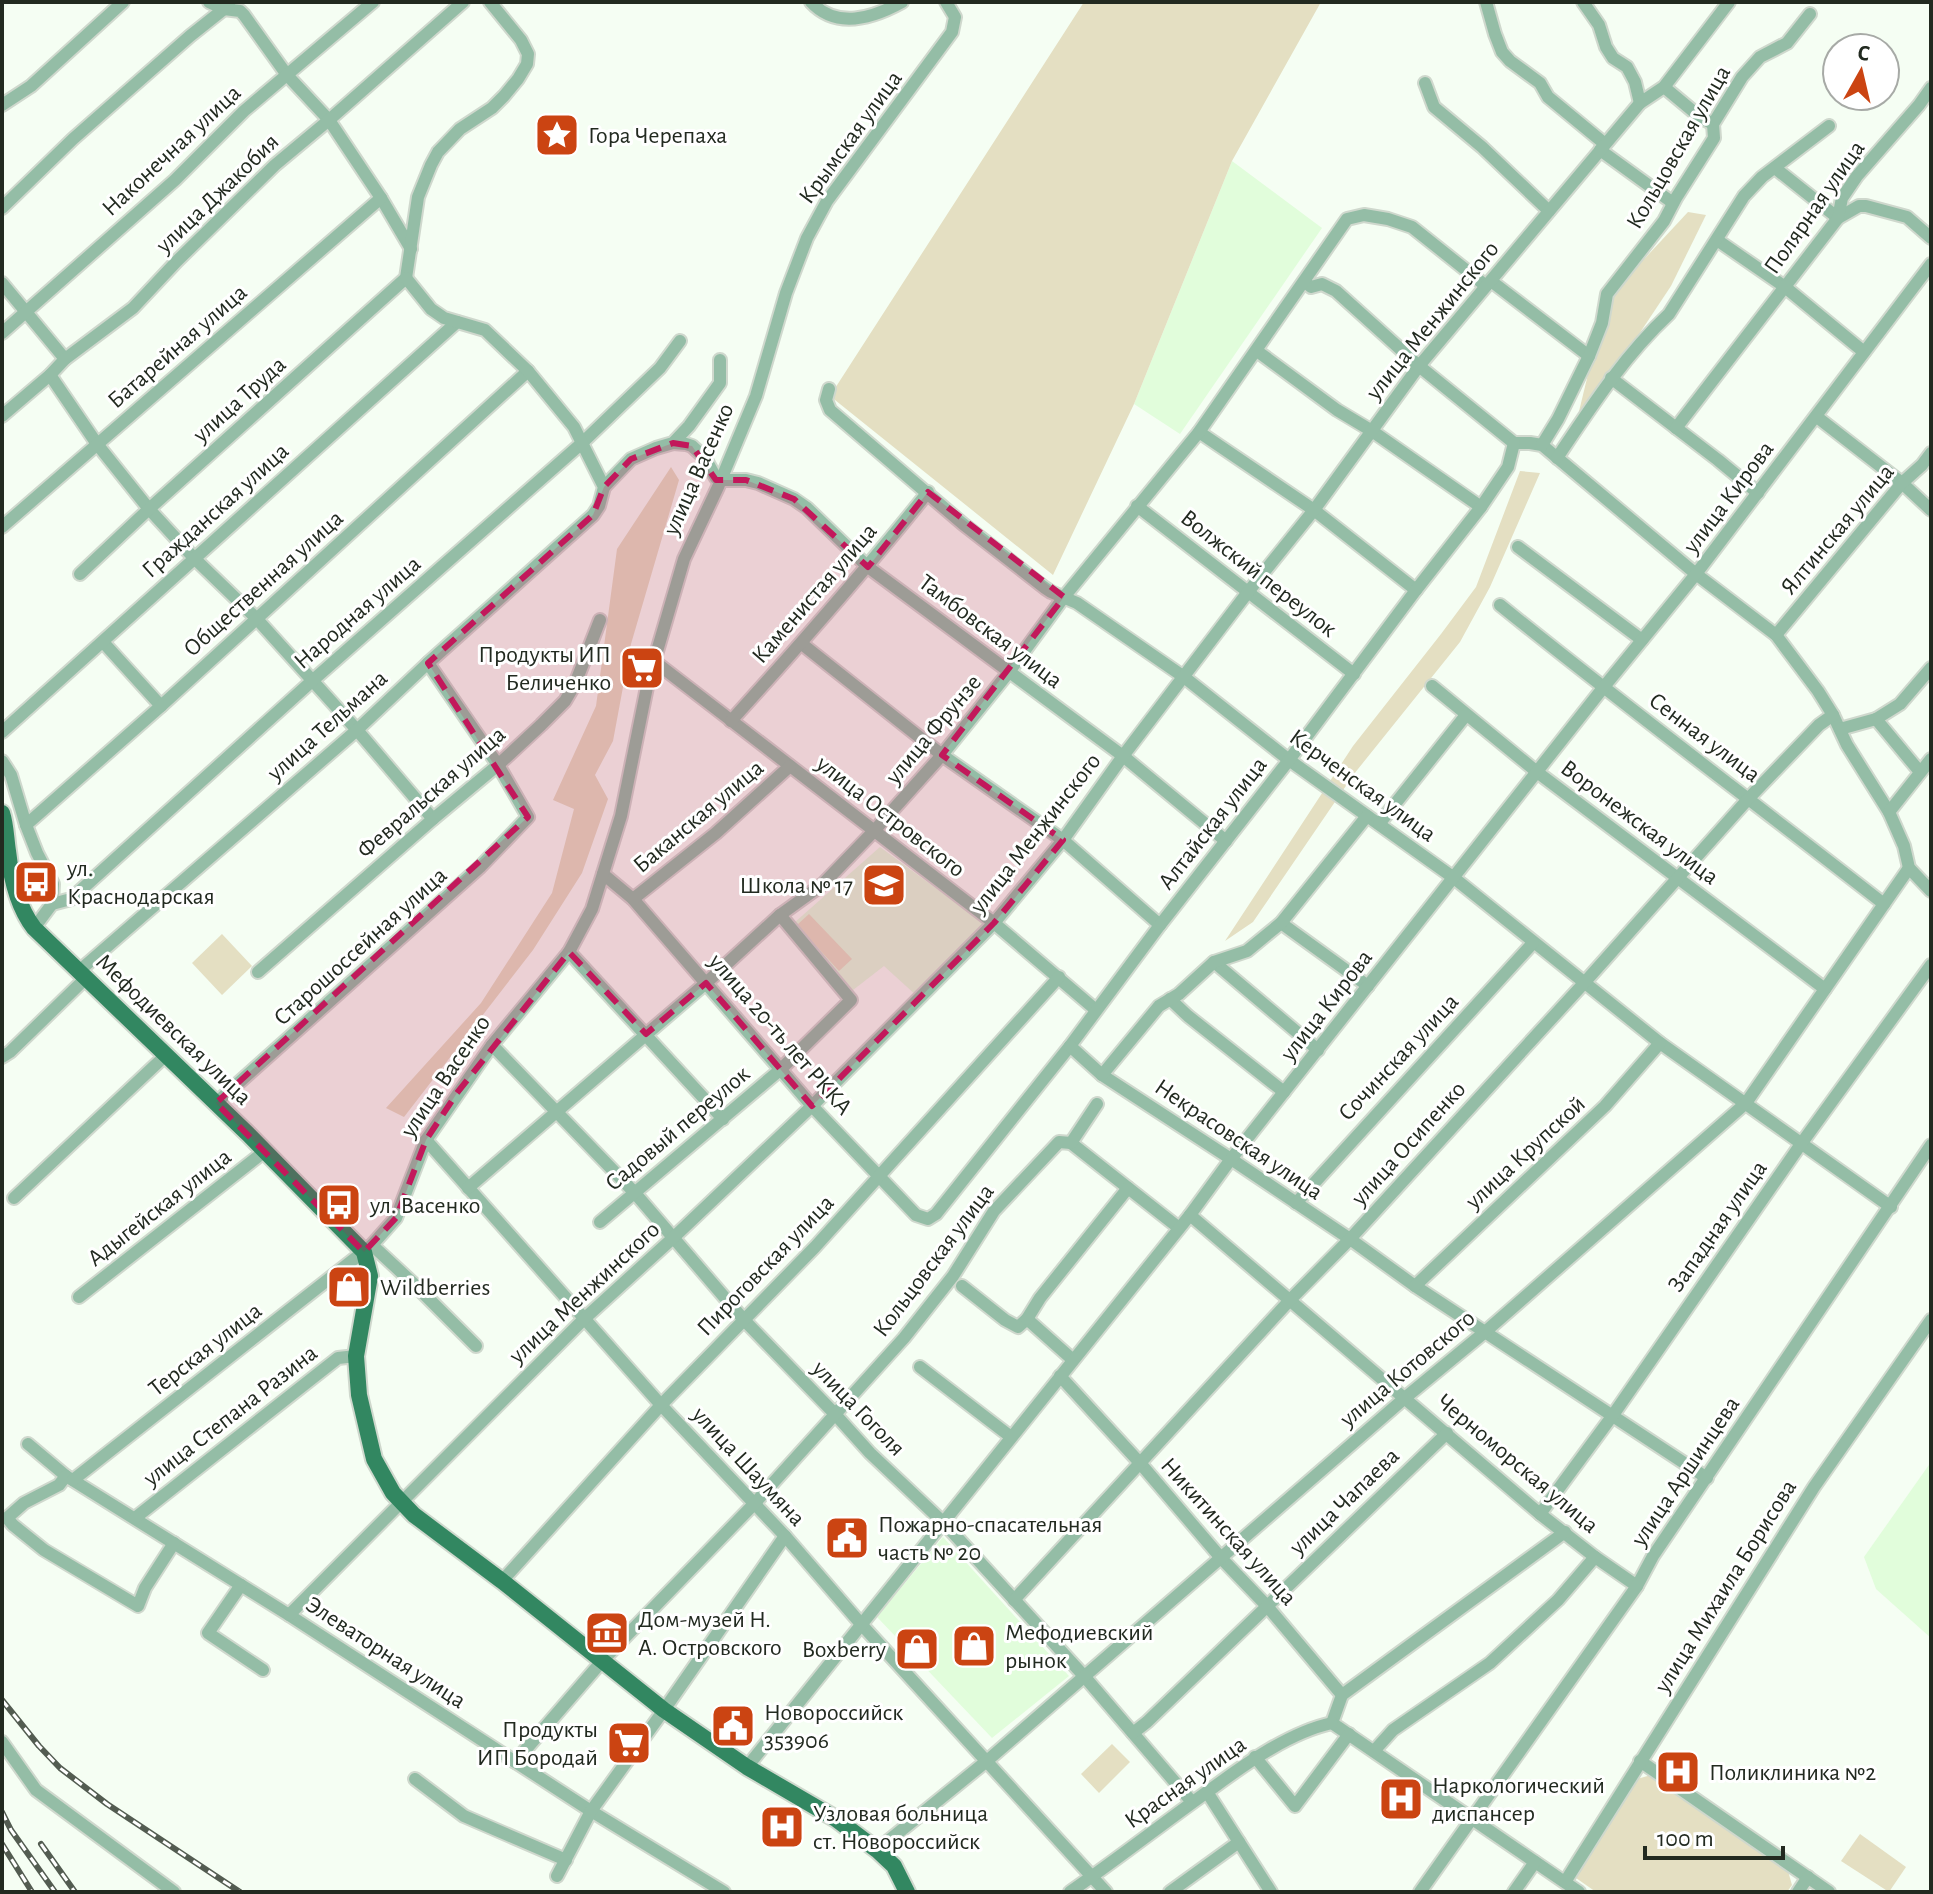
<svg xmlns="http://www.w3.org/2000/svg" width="1933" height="1894" font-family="'Alegreya Sans',sans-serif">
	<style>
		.built { fill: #e1fddb }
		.green { fill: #e4dfc2 }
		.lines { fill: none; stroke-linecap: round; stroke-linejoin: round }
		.minor-casing { stroke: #cfd8cd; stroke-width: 16 }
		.major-casing { stroke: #cfd8cd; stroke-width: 20 }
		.minor { stroke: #94bda6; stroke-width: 12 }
		.major { stroke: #328761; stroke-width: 16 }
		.rail-casing { stroke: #535c51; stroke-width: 6 }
		.rail { stroke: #fff; stroke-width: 3; stroke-dasharray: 9; stroke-linecap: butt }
		.marked { fill: #c2185b; fill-opacity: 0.2; stroke: #c2185b; stroke-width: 6; stroke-dasharray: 16 10; stroke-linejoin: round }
		.labels { text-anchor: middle; stroke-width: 6; stroke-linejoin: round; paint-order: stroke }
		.poi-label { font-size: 24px; fill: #222a20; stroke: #fff; text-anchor: start }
		.street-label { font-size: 24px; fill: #222a20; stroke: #fff }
	</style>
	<rect width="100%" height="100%" fill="#f5fef3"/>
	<g class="built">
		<polygon points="1232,161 1322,228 1180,434 1134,404"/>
		<polygon points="880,847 987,926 917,996 884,966 853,990 794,923"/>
		<polygon points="1931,1462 1931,1638 1876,1589 1864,1557"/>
		<polygon points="943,1537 1069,1676 992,1738 877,1617"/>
	</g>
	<g class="green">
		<polygon points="1084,2 1321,2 1232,161 1134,404 1053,575 830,396"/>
		<polygon points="1688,212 1706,215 1671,286 1574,432 1606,300"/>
		<polygon points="671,467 679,480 631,644 613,741 595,775 608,799 582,873 533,950 404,1117 386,1108 481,1003 552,893 574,809 553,800 596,706 617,549"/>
		<polygon points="1520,471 1540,473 1490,587 1460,642 1354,774 1253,922 1225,941 1353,746 1441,634 1476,587"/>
		<polygon points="809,914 852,959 839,971 797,925"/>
		<polygon points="222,934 252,966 222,995 192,963"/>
		<polygon points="1112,1744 1130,1762 1099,1793 1081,1774"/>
		<polygon points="1651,1775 1788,1871 1792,1885 1787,1892 1596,1892 1576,1878 1578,1866 1637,1779"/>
		<polygon points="1860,1834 1906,1867 1889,1892 1841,1861"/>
	</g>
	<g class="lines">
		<g class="minor-casing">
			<g id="minor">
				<polyline points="209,2 224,9 240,11 244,15 287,75 329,120 381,198 411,249"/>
				<path d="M 811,2 C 837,30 873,18 902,2"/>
				<polyline points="1486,2 1495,34 1502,52 1510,61 1540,83 1548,97 1605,144"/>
				<polyline points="1583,2 1599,25 1606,47 1613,58 1627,67 1635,82 1640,103"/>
				<polyline points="1425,83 1434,107 1482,147 1549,211"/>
				<polyline points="1664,87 1700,117 1713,124"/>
				<polyline points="2,105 31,86 123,2"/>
				<polyline points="1600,150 1673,203"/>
				<polyline points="1775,168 1838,218 1859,206 1866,206 1907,217 1931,238"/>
				<polyline points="2,208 73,139 190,36 229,5"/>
				<polyline points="1717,240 1785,287 1864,352"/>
				<polyline points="1491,281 1589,356"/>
				<polyline points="1305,282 1311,287 1322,284 1336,291 1419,366 1514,443 1530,443 1542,445 1696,574 1776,635 1818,691 1833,715 1847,745 1889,812 1904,846 1909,868 1931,891"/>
				<polyline points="2,283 65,359"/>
				<polyline points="2,333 175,180 244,111 373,2"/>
				<polyline points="1257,351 1337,410 1372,431 1481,507"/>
				<polyline points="50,375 97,444 149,509 194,558 256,618 357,730 433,819"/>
				<polyline points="1611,378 1718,460 1758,493"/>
				<polyline points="829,389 826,400 830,410 963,524 1045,588 1051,592 1077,603 1184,677 1289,760 1454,878 1660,1043 1891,1207"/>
				<polyline points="2,416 50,375 65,359 133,308 177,261 275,165 329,120 463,2"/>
				<polyline points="1817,417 1902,483 1931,510"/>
				<polyline points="1676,428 1838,218 1842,198 1857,176 1919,105 1931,88"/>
				<polyline points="1199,432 1314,510 1416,590"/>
				<polyline points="673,443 686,444 692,446 705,458 716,478 721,480 746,480 758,483 794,499 807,508 868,567 1123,756 1226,841"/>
				<polyline points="1542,445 1558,419 1589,356 1602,323 1607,294 1664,221 1676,198 1714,138 1713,124 1742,77 1760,57 1787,43 1810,14"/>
				<path d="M 1557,458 C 1591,407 1624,356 1669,314 L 1744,196 L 1762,177 L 1829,126"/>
				<polyline points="604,487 631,459 656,448 673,443 689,426 720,383 720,360"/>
				<polyline points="1137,506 1354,674"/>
				<polyline points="2,527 381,198"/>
				<polyline points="1518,547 1642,640"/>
				<polyline points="80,574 149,509 406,278 418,197 431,165 438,152 460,129 492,108 504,96 518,79 527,64 528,54 521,40 490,2"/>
				<path d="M 1500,605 C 1626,707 1756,804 1884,904"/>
				<polyline points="1776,635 1902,483 1922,465 1931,453"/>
				<polyline points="103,642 161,706"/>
				<polyline points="802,644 942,755 1063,840 1160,925"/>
				<polyline points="654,661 994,923 1096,1010"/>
				<polyline points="1432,686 1537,772 1825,989"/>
				<polyline points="1876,719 1920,772"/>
				<path d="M 731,721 C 799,646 865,571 928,492"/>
				<polyline points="1840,729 1876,719 1900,704 1931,668"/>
				<polyline points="2,732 457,322"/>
				<polyline points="2,761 11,775 26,825 37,853 53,884 52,904 34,928"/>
				<polyline points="1889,812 1931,759"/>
				<polyline points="1379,824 1466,715"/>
				<polyline points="26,825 161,706 528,371"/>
				<polyline points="603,874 633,899 812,1106 916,1215 928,1219 936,1214 1070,1046 1160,925 1289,760 1416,590 1481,507 1508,467 1514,443"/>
				<polyline points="633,899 716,833 790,766"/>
				<polyline points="52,904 71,899 312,681 582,443 660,368 680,341"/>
				<polyline points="1281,923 1368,986"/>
				<polyline points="569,952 723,1119"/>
				<polyline points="1214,962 1318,1050"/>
				<polyline points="79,971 357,730 428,663 593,515 599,506 604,487 574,427 528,371 485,330 444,318 431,309 406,278"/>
				<polyline points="258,972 433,819 498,765 541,725 565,701 575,684 600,620"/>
				<polyline points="1170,999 1188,1016 1284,1092"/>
				<polyline points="492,1045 634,1192 744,1320 834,1413 870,1453 944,1523 1084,1676 1192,1802"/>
				<polyline points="1070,1046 1102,1075 1231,1159 1350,1239 1415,1286 1707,1478"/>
				<polyline points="2,1057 10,1052 86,978"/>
				<polyline points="1102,1075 1159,1006 1179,994 1214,962 1247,951 1281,923 1367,816"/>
				<polyline points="216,1103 480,867 528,817 498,765 428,663"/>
				<polyline points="426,1140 661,1405 785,1536 861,1624 1106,1892"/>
				<polyline points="1071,1143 1179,1228"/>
				<polyline points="468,1188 706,983 780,915 823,884 874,831 942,755 1009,672 1064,597 1199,432 1347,219 1364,215 1388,219 1412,227 1486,286"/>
				<polyline points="14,1198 166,1055"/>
				<polyline points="1296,1203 1533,943"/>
				<polyline points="1190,1215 1540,1514 1595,1557 1637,1586"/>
				<polyline points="600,1222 780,1070 851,1000 780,915"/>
				<polyline points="372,1245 416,1286 476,1346"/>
				<polyline points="962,1286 1005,1320 1018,1327 1027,1319 1073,1360"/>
				<polyline points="1415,1286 1605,1106 1660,1043"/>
				<polyline points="79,1297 265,1151"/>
				<polyline points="1027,1319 1040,1298 1128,1188"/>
				<polyline points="920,1367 1011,1437"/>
				<polyline points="1060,1376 1140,1463 1221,1558 1267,1606 1342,1695 1332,1723"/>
				<polyline points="28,1444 66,1476 289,1615 591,1811 724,1892"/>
				<polyline points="66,1476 59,1485 24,1503 7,1518 13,1525 44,1550 138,1606 145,1588 174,1543"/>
				<polyline points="73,1480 372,1245 396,1218 426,1140 492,1045 569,952 592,909 621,816 648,682 684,559 718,487 756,396 786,293 807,238 827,201 952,32 955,17 946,2"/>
				<polyline points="1540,1514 1613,1415 1801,1144 1931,965"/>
				<polyline points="135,1518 338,1358 356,1356"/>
				<polyline points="502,1581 661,1405 815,1247 1059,977"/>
				<polyline points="241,1585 208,1633 263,1670"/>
				<polyline points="1014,1600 1290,1300 1350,1239 1585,982 1749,798 1819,725 1833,715"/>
				<polyline points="289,1615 584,1319 673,1238 812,1106 994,923 1063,840 1123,756 1248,592 1314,510 1419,366 1640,103 1664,87 1729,2"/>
				<polyline points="1342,1695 1565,1532"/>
				<polyline points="1332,1723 1579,1892"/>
				<polyline points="1133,1733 1147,1722 1447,1433"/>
				<polyline points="2,1742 36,1790 174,1892"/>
				<polyline points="1374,1751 1393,1730 1490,1663 1558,1600 1595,1557"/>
				<polyline points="1255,1757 1295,1806 1349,1734"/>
				<polyline points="1640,1761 1829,1892"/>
				<polyline points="515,1762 603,1660 754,1504 904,1338 953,1276 994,1211 1059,1142 1071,1143 1097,1104"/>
				<polyline points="747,1767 1190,1215 1231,1159 1603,688 1696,574 1931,264"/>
				<polyline points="415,1779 464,1816 566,1860"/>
				<polyline points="1207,1792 1271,1892"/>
				<polyline points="877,1850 988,1760 1406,1397 1485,1332 1746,1103 1909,868"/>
				<polyline points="557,1876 591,1811 664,1710 785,1536"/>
				<polyline points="1565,1882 1814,1487 1931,1320"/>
				<path d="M 1070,1892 C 1119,1858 1166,1821 1214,1787 C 1248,1762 1291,1732 1332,1723"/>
				<polyline points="1170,1892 1239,1842"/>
				<polyline points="1420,1892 1637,1586 1653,1556 1931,1145"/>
				<polyline points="1514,1892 1535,1862"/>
				<polyline points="1798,1892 1808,1877"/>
			</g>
		</g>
		<g class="major-casing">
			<path id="major" d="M 2,813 C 6,825 6,838 8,851 C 11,878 17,906 34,928 L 248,1134 L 364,1252 L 370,1276 L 356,1356 L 359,1395 L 374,1459 L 393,1493 L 414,1515 L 502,1581 L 664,1710 L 747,1767 L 836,1819 L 877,1850 L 894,1866 L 907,1892"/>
		</g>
		<use href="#minor" class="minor"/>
		<use href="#major" class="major"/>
		<g class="rail-casing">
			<g id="rail">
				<polyline points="2,1700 39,1746 60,1768 107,1804 240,1892"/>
				<polyline points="2,1812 11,1830 55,1892"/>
				<polyline points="2,1844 32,1892"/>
				<polyline points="41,1844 75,1892"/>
			</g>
		</g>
		<use href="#rail" class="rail"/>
	</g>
	<path class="marked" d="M 673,443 L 692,446 L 716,480 L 746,480 L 794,499 L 868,567 L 928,492 L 1064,597 L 942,755 L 1063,840 L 994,923 L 812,1106 L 706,983 L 646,1034 L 569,952 L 457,1093 L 426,1140 L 396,1218 L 364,1252 L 216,1103 L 528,817 L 428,663 L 593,515 L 604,487 L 631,459 Z"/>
	<defs>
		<g id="sight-square" transform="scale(2.3)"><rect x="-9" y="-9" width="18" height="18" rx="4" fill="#cb4412" stroke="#fff"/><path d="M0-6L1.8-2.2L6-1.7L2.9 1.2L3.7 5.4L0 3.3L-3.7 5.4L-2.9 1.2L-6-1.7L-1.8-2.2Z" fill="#fff"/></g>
		<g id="supermarket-square" transform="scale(2.3)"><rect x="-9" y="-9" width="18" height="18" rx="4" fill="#cb4412" stroke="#fff"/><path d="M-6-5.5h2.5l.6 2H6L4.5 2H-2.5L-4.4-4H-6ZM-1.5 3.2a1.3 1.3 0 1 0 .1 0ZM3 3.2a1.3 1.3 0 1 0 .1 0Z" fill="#fff"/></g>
		<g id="bus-square" transform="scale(2.3)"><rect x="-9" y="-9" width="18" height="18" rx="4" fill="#cb4412" stroke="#fff"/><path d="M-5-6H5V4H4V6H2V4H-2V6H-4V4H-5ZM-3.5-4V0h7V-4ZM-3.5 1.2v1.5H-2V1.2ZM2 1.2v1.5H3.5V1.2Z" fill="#fff"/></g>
		<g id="school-square" transform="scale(2.3)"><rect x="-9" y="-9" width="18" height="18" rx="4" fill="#cb4412" stroke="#fff"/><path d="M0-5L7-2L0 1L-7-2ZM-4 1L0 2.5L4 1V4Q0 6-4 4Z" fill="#fff"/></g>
		<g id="shop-square" transform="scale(2.3)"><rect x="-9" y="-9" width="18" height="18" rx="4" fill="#cb4412" stroke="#fff"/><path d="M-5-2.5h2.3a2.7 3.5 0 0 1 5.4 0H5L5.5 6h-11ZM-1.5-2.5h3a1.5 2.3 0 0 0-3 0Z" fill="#fff"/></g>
		<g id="civic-square" transform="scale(2.3)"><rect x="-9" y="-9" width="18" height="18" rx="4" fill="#cb4412" stroke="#fff"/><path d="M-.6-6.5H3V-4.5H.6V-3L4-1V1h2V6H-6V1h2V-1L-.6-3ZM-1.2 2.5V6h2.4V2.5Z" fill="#fff"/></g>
		<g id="museum-square" transform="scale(2.3)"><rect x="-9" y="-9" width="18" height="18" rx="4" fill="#cb4412" stroke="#fff"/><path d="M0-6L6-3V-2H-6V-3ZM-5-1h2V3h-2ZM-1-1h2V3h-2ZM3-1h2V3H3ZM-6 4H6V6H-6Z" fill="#fff"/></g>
		<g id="hospital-square" transform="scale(2.3)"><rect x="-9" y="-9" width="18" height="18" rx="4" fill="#cb4412" stroke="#fff"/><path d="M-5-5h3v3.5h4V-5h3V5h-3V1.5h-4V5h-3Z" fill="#fff"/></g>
	</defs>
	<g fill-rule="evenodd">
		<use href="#sight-square" x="557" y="135"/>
		<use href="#supermarket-square" x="642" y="668"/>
		<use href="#bus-square" x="36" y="882"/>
		<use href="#school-square" x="884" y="885"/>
		<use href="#bus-square" x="339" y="1205"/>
		<use href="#shop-square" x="349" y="1287"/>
		<use href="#civic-square" x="847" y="1538"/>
		<use href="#museum-square" x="607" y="1633"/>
		<use href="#shop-square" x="974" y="1646"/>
		<use href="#shop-square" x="917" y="1649"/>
		<use href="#civic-square" x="733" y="1726"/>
		<use href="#supermarket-square" x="629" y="1743"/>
		<use href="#hospital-square" x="1678" y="1772"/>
		<use href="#hospital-square" x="1401" y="1799"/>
		<use href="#hospital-square" x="782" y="1827"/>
	</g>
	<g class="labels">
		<g class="poi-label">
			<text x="588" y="143">Гора Черепаха</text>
			<text x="611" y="662" text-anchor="end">Продукты ИП<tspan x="611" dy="28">Беличенко</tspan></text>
			<text x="67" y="876">ул.<tspan x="67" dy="28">Краснодарская</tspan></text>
			<text x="853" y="893" text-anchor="end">Школа № 17</text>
			<text x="370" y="1213">ул. Васенко</text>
			<text x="380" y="1295">Wildberries</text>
			<text x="878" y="1532">Пожарно-спасательная<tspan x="878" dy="28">часть № 20</tspan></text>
			<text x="638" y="1627">Дом-музей Н.<tspan x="638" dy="28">А. Островского</tspan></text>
			<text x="1005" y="1640">Мефодиевский<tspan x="1005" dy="28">рынок</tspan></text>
			<text x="886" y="1657" text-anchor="end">Boxberry</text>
			<text x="764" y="1720">Новороссийск<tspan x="764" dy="28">353906</tspan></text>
			<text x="598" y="1737" text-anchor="end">Продукты<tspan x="598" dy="28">ИП Бородай</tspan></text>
			<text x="1709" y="1780">Поликлиника №2</text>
			<text x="1432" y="1793">Наркологический<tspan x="1432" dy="28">диспансер</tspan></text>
			<text x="813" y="1821">Узловая больница<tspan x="813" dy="28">ст. Новороссийск</tspan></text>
		</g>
		<g class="street-label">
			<text transform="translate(850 137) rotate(-54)" y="8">Крымская улица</text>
			<text transform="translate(1678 147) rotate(-60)" y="8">Кольцовская улица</text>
			<text transform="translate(171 150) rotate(-43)" y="8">Наконечная улица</text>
			<text transform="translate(217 193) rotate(-44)" y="8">улица Джакобия</text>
			<text transform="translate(1814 207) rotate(-55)" y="8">Полярная улица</text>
			<text transform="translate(1432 320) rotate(-51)" y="8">улица Менжинского</text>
			<text transform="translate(177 346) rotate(-41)" y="8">Батарейная улица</text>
			<text transform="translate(239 399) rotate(-42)" y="8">улица Труда</text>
			<text transform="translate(698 469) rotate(-66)" y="8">улица Васенко</text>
			<text transform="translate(1728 497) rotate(-53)" y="8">улица Кирова</text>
			<text transform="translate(215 510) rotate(-42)" y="8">Гражданская улица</text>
			<text transform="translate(1837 529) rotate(-50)" y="8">Ялтинская улица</text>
			<text transform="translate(1259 573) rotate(38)" y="8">Волжский переулок</text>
			<text transform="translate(263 583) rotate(-42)" y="8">Общественная улица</text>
			<text transform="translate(814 593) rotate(-49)" y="8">Каменистая улица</text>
			<text transform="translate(357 612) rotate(-41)" y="8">Народная улица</text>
			<text transform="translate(991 631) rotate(37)" y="8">Тамбовская улица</text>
			<text transform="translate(327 725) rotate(-42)" y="8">улица Тельмана</text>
			<text transform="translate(933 729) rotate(-50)" y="8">улица Фрунзе</text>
			<text transform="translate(1705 737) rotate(37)" y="8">Сенная улица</text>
			<text transform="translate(1363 785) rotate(36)" y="8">Керченская улица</text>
			<text transform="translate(431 792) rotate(-41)" y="8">Февральская улица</text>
			<text transform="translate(698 816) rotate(-40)" y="8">Баканская улица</text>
			<text transform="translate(891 816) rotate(38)" y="8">улица Островского</text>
			<text transform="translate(1640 822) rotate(37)" y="8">Воронежская улица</text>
			<text transform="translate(1212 823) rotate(-52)" y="8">Алтайская улица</text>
			<text transform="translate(1035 833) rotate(-52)" y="8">улица Менжинского</text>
			<text transform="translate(360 946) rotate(-42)" y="8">Старошоссейная улица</text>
			<text transform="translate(1326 1005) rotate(-52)" y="8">улица Кирова</text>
			<text transform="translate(174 1029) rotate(44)" y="8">Мефодиевская улица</text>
			<text transform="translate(781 1034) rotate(49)" y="8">улица 20-ть лет РККА</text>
			<text transform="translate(1398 1057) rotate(-47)" y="8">Сочинская улица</text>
			<text transform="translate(445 1076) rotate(-56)" y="8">улица Васенко</text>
			<text transform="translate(677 1128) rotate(-40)" y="8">Садовый переулок</text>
			<text transform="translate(1239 1139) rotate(34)" y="8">Некрасовская улица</text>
			<text transform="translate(1408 1143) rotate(-48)" y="8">улица Осипенко</text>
			<text transform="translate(1525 1152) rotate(-43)" y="8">улица Крупской</text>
			<text transform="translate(159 1207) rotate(-38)" y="8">Адыгейская улица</text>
			<text transform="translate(1717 1226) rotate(-55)" y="8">Западная улица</text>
			<text transform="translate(933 1260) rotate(-53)" y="8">Кольцовская улица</text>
			<text transform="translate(765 1265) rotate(-46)" y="8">Пироговская улица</text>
			<text transform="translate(584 1292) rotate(-43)" y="8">улица Менжинского</text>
			<text transform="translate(205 1349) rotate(-38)" y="8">Терская улица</text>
			<text transform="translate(1407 1368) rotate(-40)" y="8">улица Котовского</text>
			<text transform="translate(859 1408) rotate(46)" y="8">улица Гоголя</text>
			<text transform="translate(230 1415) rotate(-38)" y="8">улица Степана Разина</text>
			<text transform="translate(1518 1463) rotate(40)" y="8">Черноморская улица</text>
			<text transform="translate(749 1466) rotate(47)" y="8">улица Шаумяна</text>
			<text transform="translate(1685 1471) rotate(-56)" y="8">улица Аршинцева</text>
			<text transform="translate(1344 1501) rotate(-44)" y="8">улица Чапаева</text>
			<text transform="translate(1229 1531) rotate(48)" y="8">Никитинская улица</text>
			<text transform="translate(1725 1586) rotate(-58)" y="8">улица Михаила Борисова</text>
			<text transform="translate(386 1652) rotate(33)" y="8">Элеваторная улица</text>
			<text transform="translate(1185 1782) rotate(-35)" y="8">Красная улица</text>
		</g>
	</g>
	<rect width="1933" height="1894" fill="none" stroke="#222a20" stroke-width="8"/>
	<g transform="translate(1861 72) rotate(8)"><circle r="38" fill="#ffffff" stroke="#a7aaa6" stroke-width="2"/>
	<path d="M0-6L14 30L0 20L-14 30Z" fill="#cb4412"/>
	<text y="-12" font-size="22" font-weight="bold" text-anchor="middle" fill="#222a20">С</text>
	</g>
	<path d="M1645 1846v12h138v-12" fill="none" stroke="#222a20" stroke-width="4"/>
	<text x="1657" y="1846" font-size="24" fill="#222a20" stroke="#ffffff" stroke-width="6" paint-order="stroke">100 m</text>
</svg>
